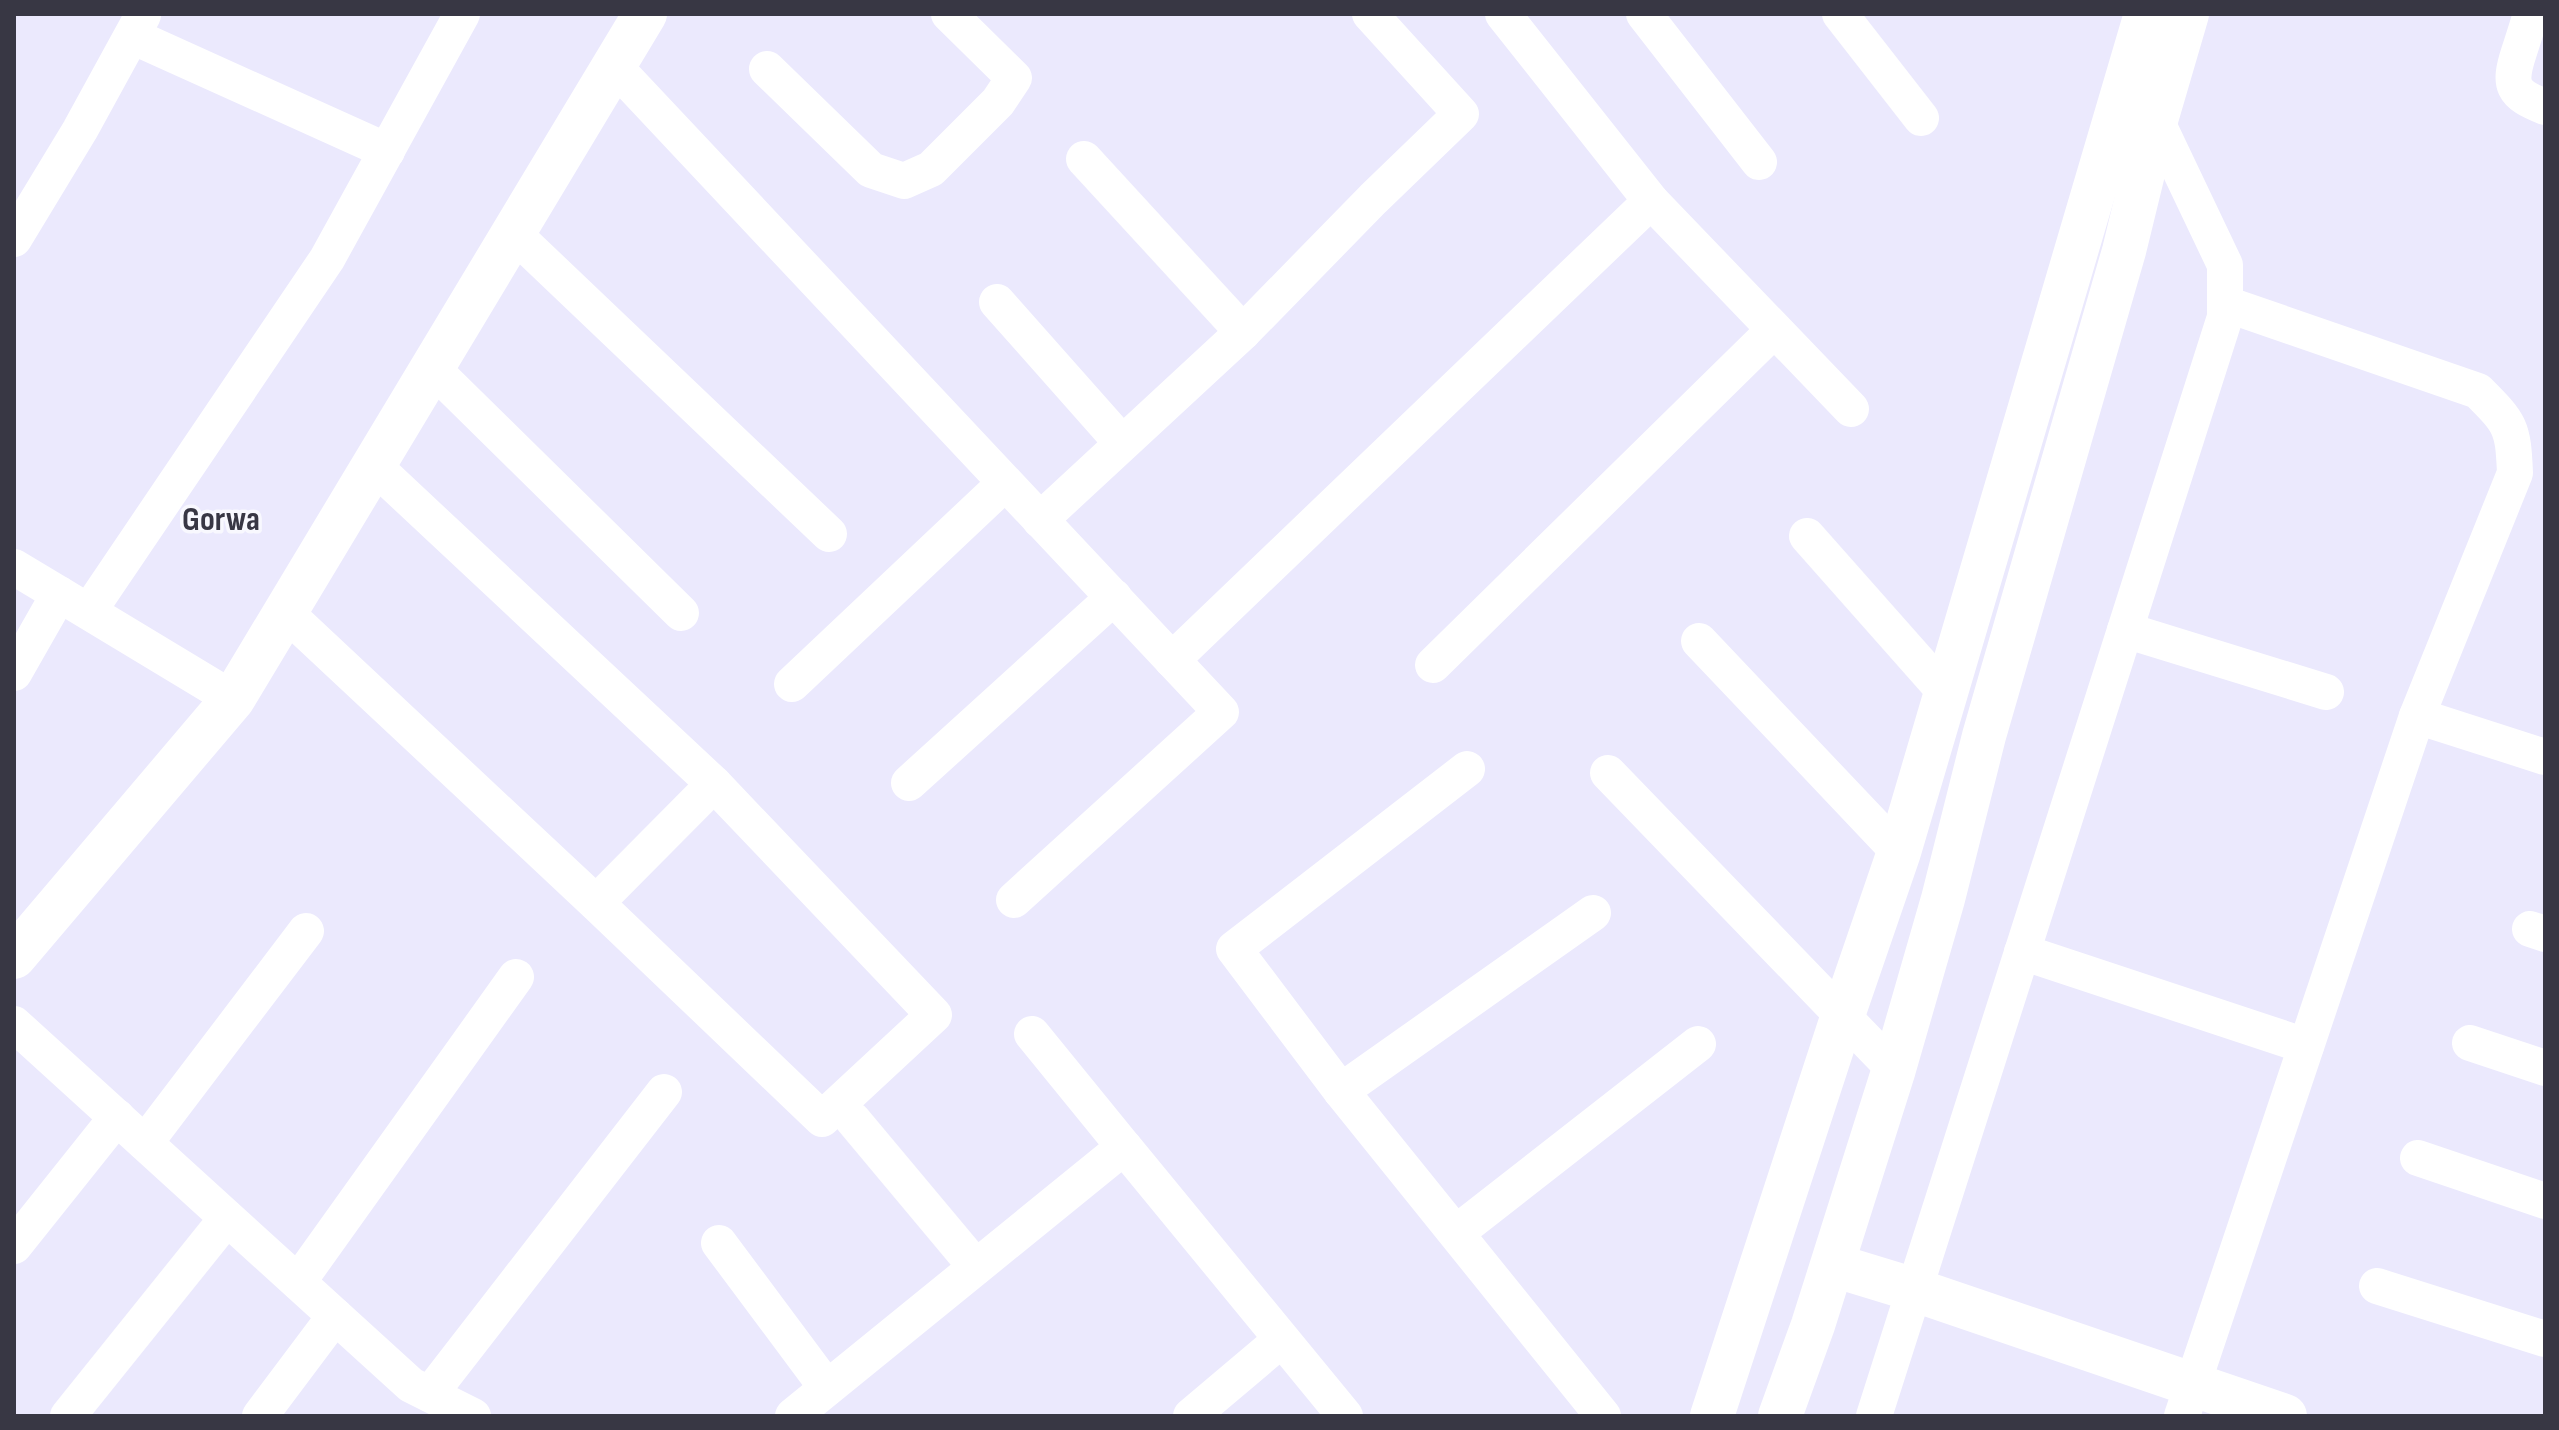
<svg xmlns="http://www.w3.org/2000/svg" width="2559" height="1430" font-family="'Sofia Sans Condensed',sans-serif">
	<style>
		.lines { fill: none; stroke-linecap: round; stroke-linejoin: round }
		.minor { stroke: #fff; stroke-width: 36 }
		.tertiary { stroke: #fff; stroke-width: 44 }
		.labels { text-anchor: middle; stroke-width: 7; stroke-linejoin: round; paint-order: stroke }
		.district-label { font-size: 34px; font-weight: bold; fill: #383744; stroke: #f8f8fe }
	</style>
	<rect width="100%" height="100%" fill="#ebe9fd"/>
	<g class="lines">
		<g class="minor">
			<polyline points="1503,14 1651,201 1851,409"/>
			<polyline points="1644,14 1759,162"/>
			<polyline points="1840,14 1921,118"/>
			<path d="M 2531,14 C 2527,27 2523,40 2519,52 C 2508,86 2512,94 2545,107"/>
			<polyline points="132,36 387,151"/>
			<polyline points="614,66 1221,712 1014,900"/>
			<polyline points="767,69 871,170 904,181 931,169 998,102 1014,78 949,14"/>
			<polyline points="1084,159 1243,332"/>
			<polyline points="513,233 829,534"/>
			<polyline points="14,239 80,130 143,15"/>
			<polyline points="997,302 1122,443"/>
			<polyline points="432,368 681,613"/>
			<polyline points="1040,520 1243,332 1373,199 1461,114 1370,14"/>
			<polyline points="1807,536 1946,693"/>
			<polyline points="14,567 59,594 14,673"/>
			<polyline points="59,594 233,699"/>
			<polyline points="89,611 327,259 462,14"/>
			<polyline points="285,612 596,903 822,1119 934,1015 714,784 373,465"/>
			<polyline points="2125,630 2326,692"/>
			<polyline points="1699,641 1899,852"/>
			<polyline points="1172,660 1651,201"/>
			<polyline points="1433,665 1774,330"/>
			<polyline points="792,684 1005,483"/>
			<polyline points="2417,716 2545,757"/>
			<polyline points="1467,769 1234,949 1341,1091 1603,1416"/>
			<polyline points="1608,773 1894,1069"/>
			<polyline points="909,783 1114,597"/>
			<polyline points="596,903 714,784"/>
			<polyline points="2530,929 2545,934"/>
			<polyline points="2022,952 2306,1046"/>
			<polyline points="14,1024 411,1385 473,1416"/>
			<polyline points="1032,1034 1124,1147"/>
			<polyline points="2470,1043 2545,1068"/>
			<polyline points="1341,1091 1593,913"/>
			<polyline points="853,1120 976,1267"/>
			<polyline points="145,1143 306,931"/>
			<polyline points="2418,1158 2545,1201"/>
			<polyline points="1456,1233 1698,1044"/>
			<polyline points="719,1243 827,1388"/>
			<polyline points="14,1246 117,1117"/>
			<polyline points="298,1282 516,977"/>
			<polyline points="2377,1286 2545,1339"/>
			<polyline points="430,1394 664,1092"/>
			<polyline points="68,1416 227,1218"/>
			<polyline points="260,1416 335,1316"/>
			<polyline points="793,1416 1124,1147 1345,1416"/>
			<polyline points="1191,1416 1281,1340"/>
			<polyline points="1874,1416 2225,317 2225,265 2156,120"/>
			<path d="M 2182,1416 L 2417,716 L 2515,473 C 2513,427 2511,424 2478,391 L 2226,304"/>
		</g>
		<g class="tertiary">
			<polyline points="14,957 233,699 645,14"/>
			<polyline points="1833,1265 1915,1290 2285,1416"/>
			<polyline points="1712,1416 1843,1015 1899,852 2146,14"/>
			<polyline points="1780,1416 1813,1325 1894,1069 1943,899 1984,736 2124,251 2156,120 2187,14"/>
		</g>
	</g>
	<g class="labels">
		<g class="district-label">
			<text x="221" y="530">Gorwa</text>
		</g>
	</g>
	<rect width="2559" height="1430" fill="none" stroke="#383744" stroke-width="32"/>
</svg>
